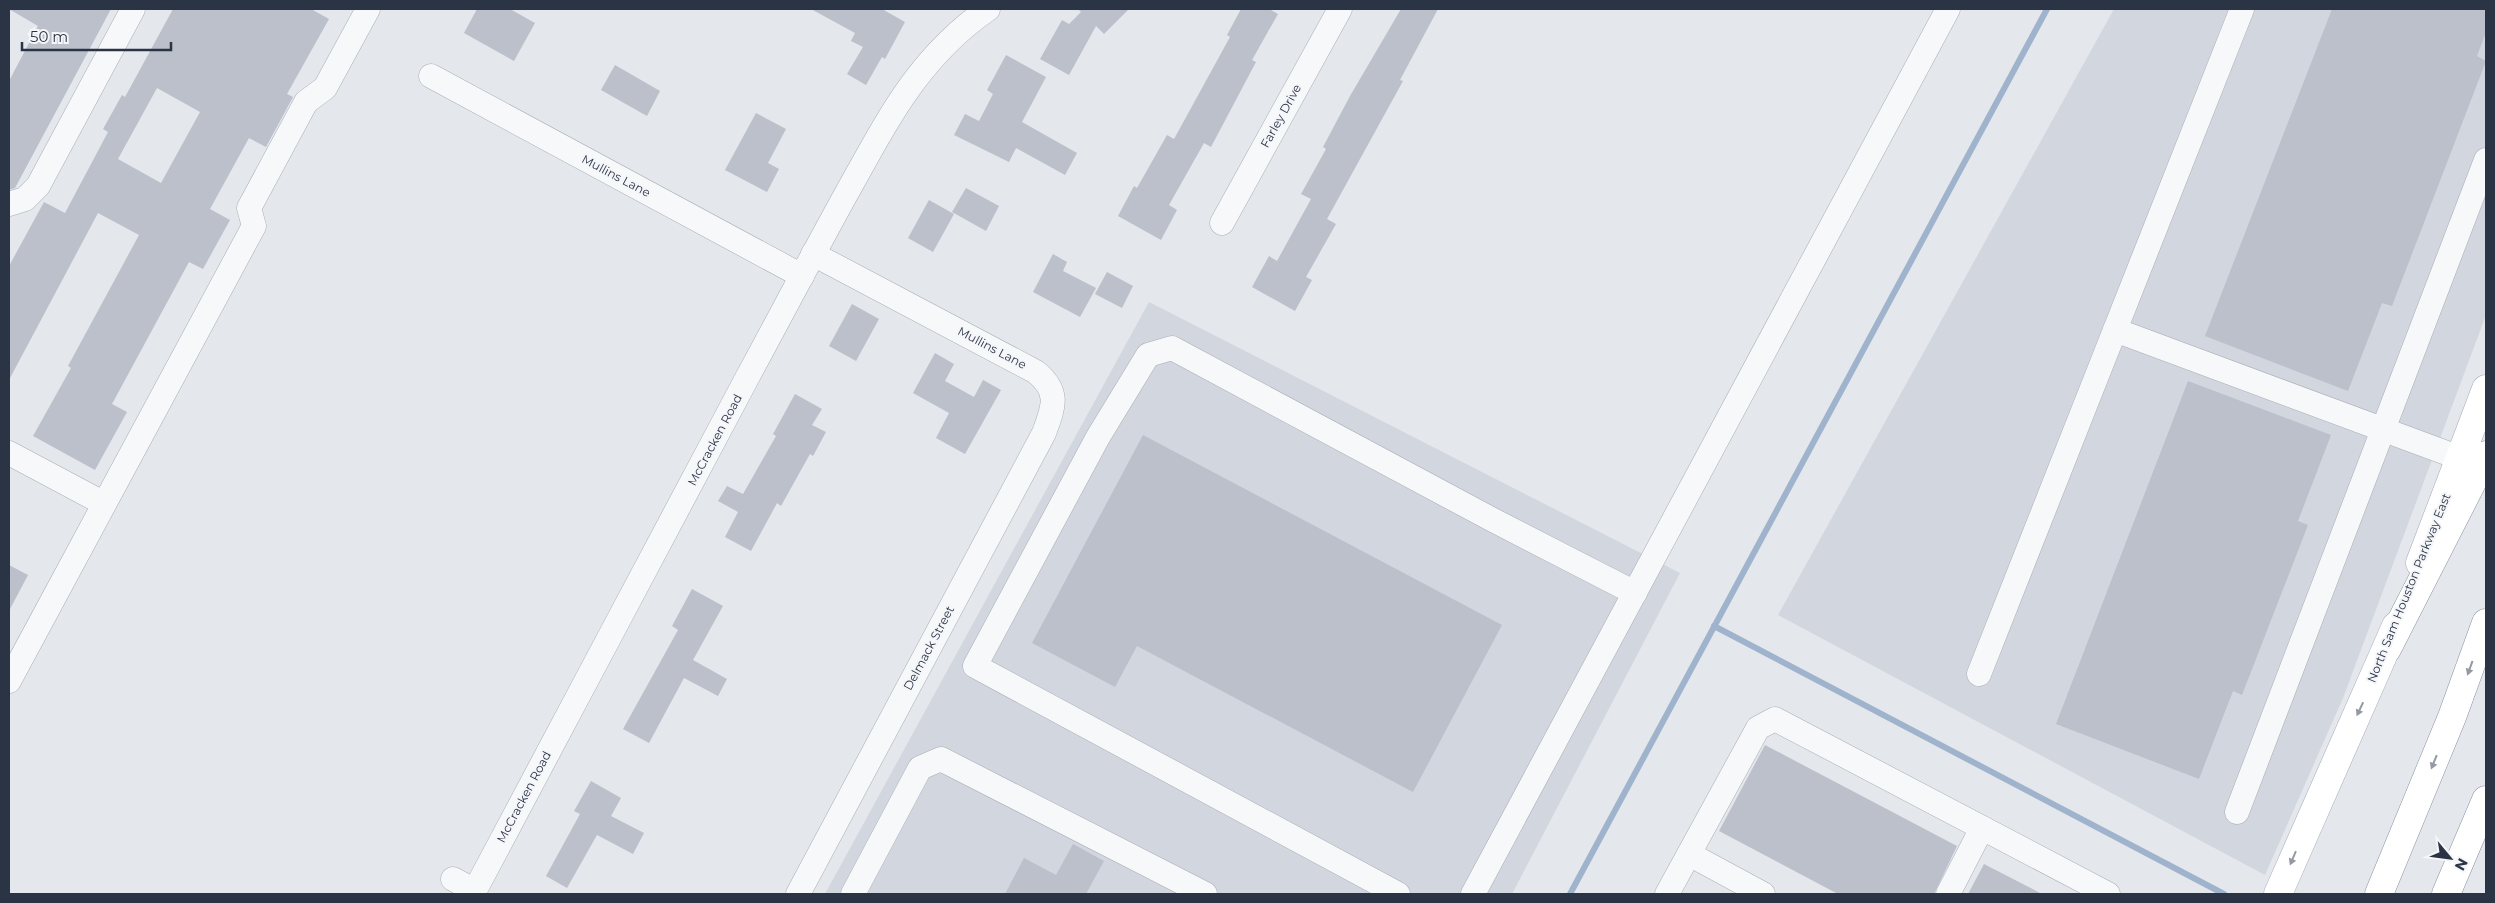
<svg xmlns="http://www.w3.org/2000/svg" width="2495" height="903" font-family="Montserrat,sans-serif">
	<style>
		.built { fill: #d2d6de }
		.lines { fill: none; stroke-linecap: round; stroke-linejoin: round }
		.stream { stroke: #9fb4cc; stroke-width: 6 }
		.building { fill: #bbc0ca; fill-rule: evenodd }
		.minor-casing { stroke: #a9aeb7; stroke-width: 25 }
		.major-casing { stroke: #a3abb8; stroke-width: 29 }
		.highway-casing { stroke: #8b94a3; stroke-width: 29 }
		.minor { stroke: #f7f8fa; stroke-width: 24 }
		.major { stroke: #fff; stroke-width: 28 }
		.highway { stroke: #fff; stroke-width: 28 }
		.oneway { fill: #959aa2 }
		.labels { text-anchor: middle; stroke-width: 4; stroke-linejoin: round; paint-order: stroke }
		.street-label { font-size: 12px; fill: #2b3445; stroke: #f4f6f9 }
	</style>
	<rect width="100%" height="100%" fill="#e4e7ec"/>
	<g class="built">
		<polygon points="2114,9 2486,9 2486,315 2343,698 2265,875 1778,615"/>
		<polygon points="1149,302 1680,573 1512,894 825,894"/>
	</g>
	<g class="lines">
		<g class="stream">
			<polyline points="1714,626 2224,894"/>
			<polyline points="1570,894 2047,9"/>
		</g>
	</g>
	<g class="building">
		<polygon points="9,9 111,9 15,188 9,190 9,81 38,26"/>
		<path d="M 173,9 L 311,9 L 329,19 L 287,94 L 293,97 L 266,147 L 249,138 L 210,209 L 230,220 L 203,269 L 189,262 L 112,404 L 127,412 L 95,470 L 33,436 L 71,368 L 68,366 L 139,235 L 98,213 L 9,380 L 9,266 L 44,202 L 65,213 L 108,132 L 103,129 L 122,95 L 125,97 ZM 157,88 L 200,112 L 161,183 L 118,159 Z"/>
		<polygon points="477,9 510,9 535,23 514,61 464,33"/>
		<polygon points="811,9 882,9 905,22 885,59 882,57 866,85 847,74 863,47 851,41 855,33"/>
		<polygon points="1078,9 1129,9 1104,34 1096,26 1069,75 1040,59 1062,20 1069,24 1081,12"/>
		<polygon points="1241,9 1269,9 1278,14 1252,60 1256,62 1211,147 1204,143 1169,205 1177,210 1161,240 1118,216 1134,186 1137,188 1167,135 1174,139 1230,37 1227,35"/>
		<polygon points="1401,9 1438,9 1400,80 1403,81 1327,219 1336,224 1306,277 1312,280 1295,311 1252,287 1269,256 1277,261 1311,199 1301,194 1326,149 1323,147 1350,96"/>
		<polygon points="2332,9 2486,9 2486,32 2477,56 2486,61 2392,306 2382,303 2348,391 2205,336"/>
		<polygon points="1006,55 1046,77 1022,122 1077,153 1065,175 1016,148 1009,162 954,135 965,114 979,121 993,94 987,90"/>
		<polygon points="615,65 660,91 647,116 601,90"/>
		<polygon points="756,113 786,129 768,163 779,169 767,192 725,170"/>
		<polygon points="966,188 999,206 986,231 952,212"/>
		<polygon points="929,200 954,214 933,252 908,238"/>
		<polygon points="1053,254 1067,262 1063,271 1096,288 1080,317 1033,292"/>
		<polygon points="1107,272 1133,286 1122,308 1095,294"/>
		<polygon points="852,304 879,319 856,361 829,346"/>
		<polygon points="935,353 954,364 945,381 974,397 983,380 1001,390 965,454 936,438 949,413 913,393"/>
		<polygon points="2188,381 2331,435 2298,521 2308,525 2242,695 2233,691 2199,779 2056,724"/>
		<polygon points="795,394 822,409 812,425 826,432 813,456 810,454 781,506 777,503 751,551 725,537 738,512 718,501 727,486 743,494 776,436 773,434"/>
		<polygon points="1143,435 1502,625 1413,792 1137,646 1115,687 1032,643"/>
		<polygon points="9,565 28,575 9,611"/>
		<polygon points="692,589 723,606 693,660 727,679 718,696 684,678 649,743 623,729 678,630 672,626"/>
		<polygon points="1765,745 1957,846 1934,894 1838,894 1719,831"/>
		<polygon points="591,781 621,798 611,816 644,833 633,854 597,835 567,888 546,876 580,814 574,811"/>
		<polygon points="1073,844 1104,861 1086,894 1005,894 1024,858 1056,875"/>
		<polygon points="1984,864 2042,894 1968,894"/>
	</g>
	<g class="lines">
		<g class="minor-casing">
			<g id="minor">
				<polyline points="2242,9 2115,330 2460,458"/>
				<polyline points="431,76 802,276"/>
				<polyline points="9,204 25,199 38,186 133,9"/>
				<polyline points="1222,223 1340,9"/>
				<polyline points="9,453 103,503"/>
				<polyline points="1979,674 2115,330"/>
				<polyline points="9,681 254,226 249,208 306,102 325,88 368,9"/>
				<polyline points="2237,812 2486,160"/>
				<polyline points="1689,854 1763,894"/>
				<polyline points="453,879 475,891"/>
				<path d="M 473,894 C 564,722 656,550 747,378 C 780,317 812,256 845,196 C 886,123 917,58 988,9"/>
				<path d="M 798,894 L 1044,433 C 1054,406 1060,392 1036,372 L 813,254"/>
				<polyline points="853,894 920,768 941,759 1205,894"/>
				<polyline points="1398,894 975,666 1098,437 1148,355 1172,348 1493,520 1635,593"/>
				<polyline points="1473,894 1948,9"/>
				<polyline points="1667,894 1758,728 1775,719 2108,894"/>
				<polyline points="1948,894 1982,828"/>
			</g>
		</g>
		<g class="major-casing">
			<g id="major">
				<polyline points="2420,563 2486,389"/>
				<polyline points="2278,894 2396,626"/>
			</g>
		</g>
		<g class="highway-casing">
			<g id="highway">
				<polyline points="2387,649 2486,455"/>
				<polyline points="2379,894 2452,717 2486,623"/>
				<polyline points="2446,894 2486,800"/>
			</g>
		</g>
		<use href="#minor" class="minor"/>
		<use href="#major" class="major"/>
		<use href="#highway" class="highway"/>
	</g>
	<defs><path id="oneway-solid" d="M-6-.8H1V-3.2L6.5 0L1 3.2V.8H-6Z" transform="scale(1.25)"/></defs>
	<g class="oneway">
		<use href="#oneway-solid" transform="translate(2470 668) rotate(110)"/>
		<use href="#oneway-solid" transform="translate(2360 709) rotate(115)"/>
		<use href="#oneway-solid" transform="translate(2434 762) rotate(112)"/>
		<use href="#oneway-solid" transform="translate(2293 858) rotate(113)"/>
	</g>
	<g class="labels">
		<g class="street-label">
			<text transform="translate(1281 116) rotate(-61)" y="4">Farley Drive</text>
			<text transform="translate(616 176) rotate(28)" y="4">Mullins Lane</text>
			<text transform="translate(992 348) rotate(28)" y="4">Mullins Lane</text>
			<text transform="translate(715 440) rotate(-62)" y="4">McCracken Road</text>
			<text transform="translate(2409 588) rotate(-68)" y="4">North Sam Houston Parkway East</text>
			<text transform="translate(929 648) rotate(-62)" y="4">Delmack Street</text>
			<text transform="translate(524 797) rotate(-62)" y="4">McCracken Road</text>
		</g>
	</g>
	<rect width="2495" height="903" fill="none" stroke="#2b3445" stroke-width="20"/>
	<g transform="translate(2450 858) rotate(119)" stroke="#f4f6f9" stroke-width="4" paint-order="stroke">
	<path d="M0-4L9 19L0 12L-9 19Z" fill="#2b3445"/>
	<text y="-8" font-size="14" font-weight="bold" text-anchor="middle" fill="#2b3445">N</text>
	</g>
	<path d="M22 42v8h149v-8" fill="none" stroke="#2b3445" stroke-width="2.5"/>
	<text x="30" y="42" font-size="15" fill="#2b3445" stroke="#f4f6f9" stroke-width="4" paint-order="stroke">50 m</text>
</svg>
